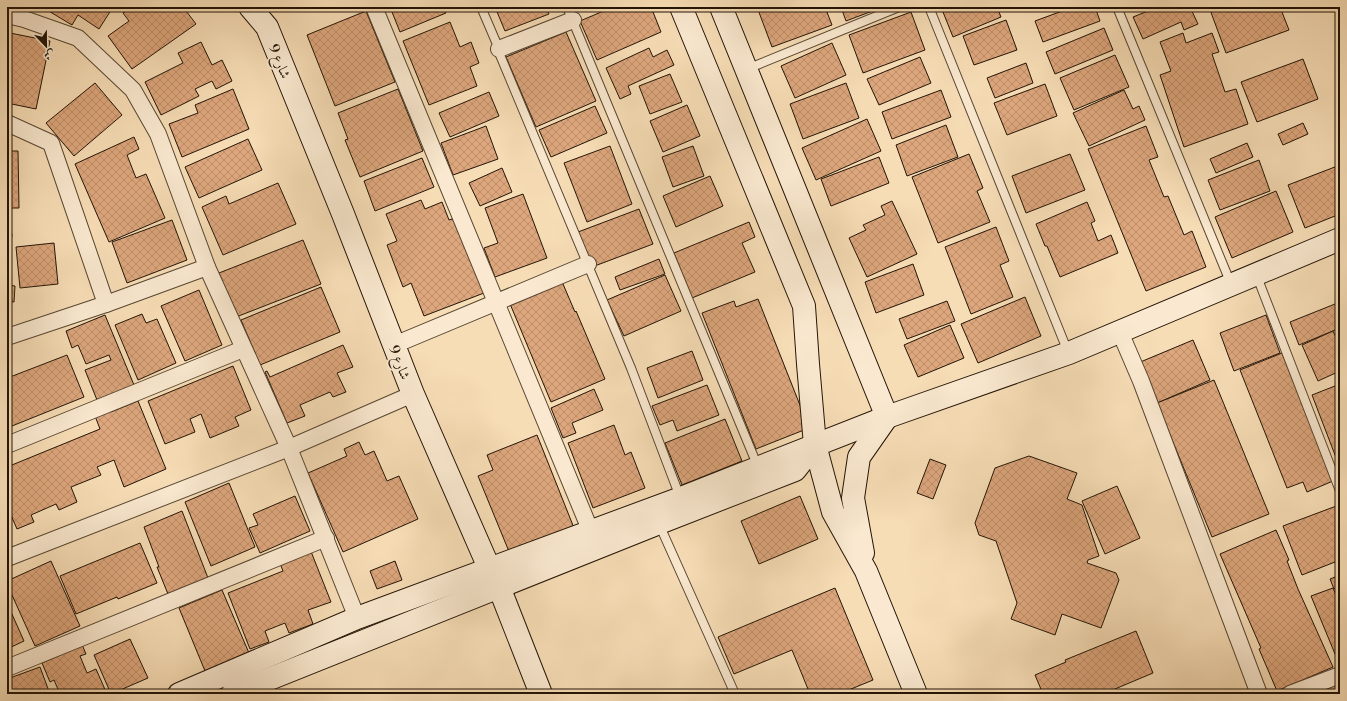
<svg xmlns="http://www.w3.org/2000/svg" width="1347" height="701" font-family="'Libre Bodoni',Amiri,serif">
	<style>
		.building { fill: url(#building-cross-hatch); stroke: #221406 }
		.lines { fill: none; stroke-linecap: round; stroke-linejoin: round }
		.lane-casing { stroke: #574632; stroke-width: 10 }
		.street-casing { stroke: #574632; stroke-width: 18 }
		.secondary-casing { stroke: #221406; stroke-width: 24 }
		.lane { stroke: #fae9d0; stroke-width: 8 }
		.street { stroke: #fae9d0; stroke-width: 16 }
		.secondary { stroke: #fae9d0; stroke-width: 22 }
		.labels { text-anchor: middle; stroke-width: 3.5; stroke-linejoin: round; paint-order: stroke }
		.street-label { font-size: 14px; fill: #221406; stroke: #fae9d0 }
	</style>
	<defs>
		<pattern id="building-cross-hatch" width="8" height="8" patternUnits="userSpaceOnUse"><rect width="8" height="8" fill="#dda67c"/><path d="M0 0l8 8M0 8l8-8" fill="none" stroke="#bd8e6a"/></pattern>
	</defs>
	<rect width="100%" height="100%" fill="#f7ddb6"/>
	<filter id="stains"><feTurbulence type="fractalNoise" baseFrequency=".005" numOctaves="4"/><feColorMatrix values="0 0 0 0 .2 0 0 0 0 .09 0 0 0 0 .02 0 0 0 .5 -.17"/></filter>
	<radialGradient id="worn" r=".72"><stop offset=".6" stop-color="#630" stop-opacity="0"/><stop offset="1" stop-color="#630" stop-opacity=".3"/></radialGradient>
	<g class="building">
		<polygon points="42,7 113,7 99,29 78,15 72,25"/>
		<polygon points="131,7 183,7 196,24 132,69 108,36 129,21 123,13"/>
		<polygon points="390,7 443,7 446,13 400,32"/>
		<polygon points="495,7 546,7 549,14 505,31"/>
		<polygon points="613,7 651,7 661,32 597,60 580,21"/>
		<polygon points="757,7 825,7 832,25 772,47"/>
		<polygon points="841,7 883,7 846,21"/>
		<polygon points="941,7 997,7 1001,17 953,37"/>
		<polygon points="1025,7 1036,7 1027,11"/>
		<polygon points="1073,7 1095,7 1100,21 1043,42 1035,21"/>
		<polygon points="1128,7 1137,7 1129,10"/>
		<polygon points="1158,7 1190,7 1198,24 1184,30 1181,22 1143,39 1133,17"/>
		<polygon points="1209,7 1280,7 1289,30 1226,53"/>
		<polygon points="366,11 395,82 335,106 307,35"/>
		<polygon points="911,12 925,50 863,73 849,35"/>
		<polygon points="1006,20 1017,50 974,65 963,36"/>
		<polygon points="450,22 460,47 471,42 479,63 470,67 477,86 429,105 403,41"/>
		<polygon points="1104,28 1113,50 1055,74 1046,52"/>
		<polygon points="566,32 596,101 536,127 506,57"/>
		<polygon points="10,33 50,41 36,109 7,103 7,50"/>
		<polygon points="1183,33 1186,43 1212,33 1219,52 1212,54 1225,92 1236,89 1248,124 1184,147 1160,75 1171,71 1160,42"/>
		<polygon points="201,42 212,65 222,60 232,81 216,89 212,81 195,89 199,96 161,115 145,82 183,63 178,53"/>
		<polygon points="832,43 846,75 795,98 781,66"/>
		<polygon points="649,48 653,57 667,50 674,65 628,86 631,94 620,99 606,68"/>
		<polygon points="1115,55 1129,87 1074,110 1060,78"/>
		<polygon points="920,57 931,83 879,105 867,79"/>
		<polygon points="1303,59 1318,99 1257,122 1241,82"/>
		<polygon points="1026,63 1033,83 995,98 987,78"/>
		<polygon points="670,74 682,102 650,114 639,86"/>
		<polygon points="95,83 122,115 74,156 46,123"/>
		<polygon points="846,83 859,118 803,139 790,104"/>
		<polygon points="1045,84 1057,116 1007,135 994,103"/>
		<polygon points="233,89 249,129 182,157 169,124 198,113 195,105"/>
		<polygon points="398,89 423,151 360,177 345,140 348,139 338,113"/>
		<polygon points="941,90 951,117 892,139 882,112"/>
		<polygon points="1124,90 1133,109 1139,106 1145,120 1089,146 1073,113"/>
		<polygon points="489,92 499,116 450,137 439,113"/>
		<polygon points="687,105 700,136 663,152 650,121"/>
		<polygon points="595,106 607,133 551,157 539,130"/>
		<polygon points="867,119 881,151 816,180 802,148"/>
		<polygon points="1303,123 1308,134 1283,145 1278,134"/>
		<polygon points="946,125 958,157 907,176 896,145"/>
		<polygon points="486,126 498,159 453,175 441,143"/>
		<polygon points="1146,126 1158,157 1149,160 1164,197 1168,196 1184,235 1192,231 1206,267 1146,291 1088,149"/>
		<polygon points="134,137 139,149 127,155 136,178 146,174 165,218 109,242 75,164"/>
		<polygon points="248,139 262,170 199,198 185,167"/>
		<polygon points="1247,143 1253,157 1216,173 1210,159"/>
		<polygon points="610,146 632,204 587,222 564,163"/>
		<polygon points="693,146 704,176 673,187 662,157"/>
		<polygon points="7,151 18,151 19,208 7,208"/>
		<polygon points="969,154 983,188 977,191 990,222 938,243 912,177"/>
		<polygon points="1070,154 1085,190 1026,213 1012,176"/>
		<polygon points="879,157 889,183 831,206 821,179"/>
		<polygon points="422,158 434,187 375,211 364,181"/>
		<polygon points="1259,160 1270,191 1220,210 1208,180"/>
		<polygon points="1340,165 1340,214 1305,228 1288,185"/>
		<polygon points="502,168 512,192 480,206 469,183"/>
		<polygon points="710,176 723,206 676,227 663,196"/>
		<polygon points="278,183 296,224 223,255 202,207 226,196 229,204"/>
		<polygon points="1276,191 1293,232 1232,258 1215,217"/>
		<polygon points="523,194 547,258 495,277 484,248 498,243 485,208"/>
		<polygon points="421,200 425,209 442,202 449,220 455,218 484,293 424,316 411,283 403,287 387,245 397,241 386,214"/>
		<polygon points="892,201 917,254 867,277 849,238 866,230 863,225 885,215 881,206"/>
		<polygon points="1087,202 1095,221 1091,223 1098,241 1111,235 1118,253 1060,277 1047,246 1045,246 1036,224"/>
		<polygon points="639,209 653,244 592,267 578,232"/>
		<polygon points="172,220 187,260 127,283 112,242"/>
		<polygon points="749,222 755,237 742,243 755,272 692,298 674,253"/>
		<polygon points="996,227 1009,261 1000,265 1013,297 971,314 945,247"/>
		<polygon points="7,234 12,234 9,260 7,260"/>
		<polygon points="303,240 321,284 236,317 219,273"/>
		<polygon points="54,243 58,284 20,288 16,247"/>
		<polygon points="659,259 665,274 620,290 615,277"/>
		<polygon points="913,264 924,295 876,313 865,282"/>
		<polygon points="665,275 681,311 624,336 607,300"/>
		<polygon points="560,277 575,312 576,311 605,379 551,402 508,299"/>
		<polygon points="7,285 15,286 14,302 7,301"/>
		<polygon points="321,287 340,332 260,365 241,320"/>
		<polygon points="199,290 222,345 185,361 161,306"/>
		<polygon points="1025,297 1041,336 978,363 961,324"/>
		<polygon points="758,299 809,428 756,449 702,313 734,301 736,307"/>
		<polygon points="947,301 955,321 907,339 899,319"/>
		<polygon points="1340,302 1340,328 1299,345 1290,322"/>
		<polygon points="142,314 146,323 157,319 176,363 138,380 115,325"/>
		<polygon points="105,315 134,385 97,400 85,370 111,360 109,355 86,364 78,345 72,348 66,331"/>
		<polygon points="1266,315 1280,353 1234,371 1220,333"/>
		<polygon points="950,325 964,358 918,377 904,345"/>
		<polygon points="1333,331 1338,342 1340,341 1340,371 1318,381 1302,345"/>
		<polygon points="1193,340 1210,380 1155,404 1138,363"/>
		<polygon points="343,345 353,367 337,373 346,392 333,397 330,392 300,405 305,416 287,423 265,372 267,371 270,377"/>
		<polygon points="692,351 703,380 658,398 647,368"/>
		<polygon points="1282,353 1333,481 1307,492 1303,482 1287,488 1240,370"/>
		<polygon points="67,355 84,397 7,428 7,373 10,377"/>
		<polygon points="233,366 251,410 235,417 239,426 210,438 201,414 190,419 195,432 165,444 148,401"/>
		<polygon points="1214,380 1269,514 1212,537 1157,403"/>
		<polygon points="1340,384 1340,468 1312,395"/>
		<polygon points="707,385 719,415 677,431 673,420 660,425 652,406"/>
		<polygon points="594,389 603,410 572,423 576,433 563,438 551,408"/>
		<polygon points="138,401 166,469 124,487 114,460 97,467 101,475 71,487 77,502 59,510 56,504 31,515 34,522 17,529 10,513 7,514 7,467 100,429 95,416 110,409 111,412"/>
		<polygon points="725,419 742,461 682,485 665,443"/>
		<polygon points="614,425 625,455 631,452 645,488 593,508 568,443"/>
		<polygon points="537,435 574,528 510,554 478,476 493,470 487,455"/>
		<polygon points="359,442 365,455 374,451 387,481 399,476 418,519 343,552 308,473 347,456 344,449"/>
		<polygon points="1029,456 1077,473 1067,499 1082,505 1099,556 1088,560 1087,563 1116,573 1119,580 1101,628 1062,614 1055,635 1011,619 1017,603 996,541 979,535 975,523 995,468"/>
		<polygon points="930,459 946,465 933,499 917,493"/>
		<polygon points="229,483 255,547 211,566 185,502"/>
		<polygon points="1117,486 1140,538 1105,554 1082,501"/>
		<polygon points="295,496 310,531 260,553 249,528 258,525 253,514"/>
		<polygon points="800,496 818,539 759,564 741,521"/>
		<polygon points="1339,505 1340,560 1302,575 1283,526"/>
		<polygon points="182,511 208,578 168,594 157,567 159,567 144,527"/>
		<polygon points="1276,530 1289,560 1287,561 1298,589 1333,667 1277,691 1259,649 1261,648 1220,554"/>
		<polygon points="140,543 157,583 118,599 117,597 76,614 60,576"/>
		<polygon points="310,549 331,602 308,610 313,624 289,633 285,623 265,631 269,642 250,649 228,593 283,571 279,561"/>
		<polygon points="51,561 80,626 35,646 7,584 7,581"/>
		<polygon points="395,561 402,580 377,589 370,571"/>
		<polygon points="1340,575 1340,586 1334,589 1330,579"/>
		<polygon points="835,588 873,680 839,694 810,694 792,650 734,674 718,637"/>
		<polygon points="1333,588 1340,605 1340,666 1311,596"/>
		<polygon points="222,590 249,653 205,671 179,608"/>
		<polygon points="7,603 24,641 7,649"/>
		<polygon points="1136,631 1153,673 1103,694 1043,694 1035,675 1066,662 1065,660"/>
		<polygon points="130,639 148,678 111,694 94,655"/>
		<polygon points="80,640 86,654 80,656 87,673 96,669 107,694 60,694 54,680 50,682 42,663 63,654 61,648"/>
		<polygon points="40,667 50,694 7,694 7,679"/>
		<polygon points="1340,683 1340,694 1313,694"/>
	</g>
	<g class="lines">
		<g class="lane-casing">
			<g id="lane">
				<polyline points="481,7 499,49 500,55 631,368 680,497"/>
				<polyline points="567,7 758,467"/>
				<polyline points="929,7 1068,352"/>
				<polyline points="1117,7 1231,284"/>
				<polyline points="747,69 899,7"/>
				<polyline points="1256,274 1340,491"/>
				<polyline points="659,524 735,694"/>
			</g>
		</g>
		<g class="street-casing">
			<g id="street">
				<polyline points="374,7 591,532"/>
				<polyline points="7,15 24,19 78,38 133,90 158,134 207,267 289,448 357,618"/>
				<polyline points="499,49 573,20"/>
				<polyline points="7,123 51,143 106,304"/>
				<polyline points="1120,332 1141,381 1259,694"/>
				<polyline points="7,337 106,304 207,267"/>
				<polyline points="394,345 588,264"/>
				<polyline points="7,445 243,349"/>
				<polyline points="7,558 289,448 413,394"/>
				<polyline points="7,668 326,538"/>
				<polyline points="1290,694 1340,675"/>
			</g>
		</g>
		<g class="secondary-casing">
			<g id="secondary">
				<polyline points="250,7 267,27 343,214 413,394 490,570 499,587 541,694"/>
				<polyline points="681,7 804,306 808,364 815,445 833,512 866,571 916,694"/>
				<polyline points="721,7 887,417 859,457 853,498 863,553"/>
				<polyline points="179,694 357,618 681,498 887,417 1069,353 1340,239"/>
				<polyline points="232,694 659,523 795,470 814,446"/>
			</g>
		</g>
		<use href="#lane" class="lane"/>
		<use href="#street" class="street"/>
		<use href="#secondary" class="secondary"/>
	</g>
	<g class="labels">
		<g class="street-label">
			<text transform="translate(280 61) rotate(68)" y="5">شارع 9</text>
			<text transform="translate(400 362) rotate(69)" y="5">شارع 9</text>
		</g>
	</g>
	<rect width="1347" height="701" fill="none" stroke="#f7ddb6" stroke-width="24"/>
	<rect x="8" y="8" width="1331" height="685" fill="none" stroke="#221406" stroke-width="2"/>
	<rect x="12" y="12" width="1323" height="677" fill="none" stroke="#221406"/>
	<g transform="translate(46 46) rotate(158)" stroke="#fae9d0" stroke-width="3" paint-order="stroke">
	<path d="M0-3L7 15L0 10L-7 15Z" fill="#221406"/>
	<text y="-6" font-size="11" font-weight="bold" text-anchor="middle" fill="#221406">ش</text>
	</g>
	<rect width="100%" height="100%" filter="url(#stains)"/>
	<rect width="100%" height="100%" fill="url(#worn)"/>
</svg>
